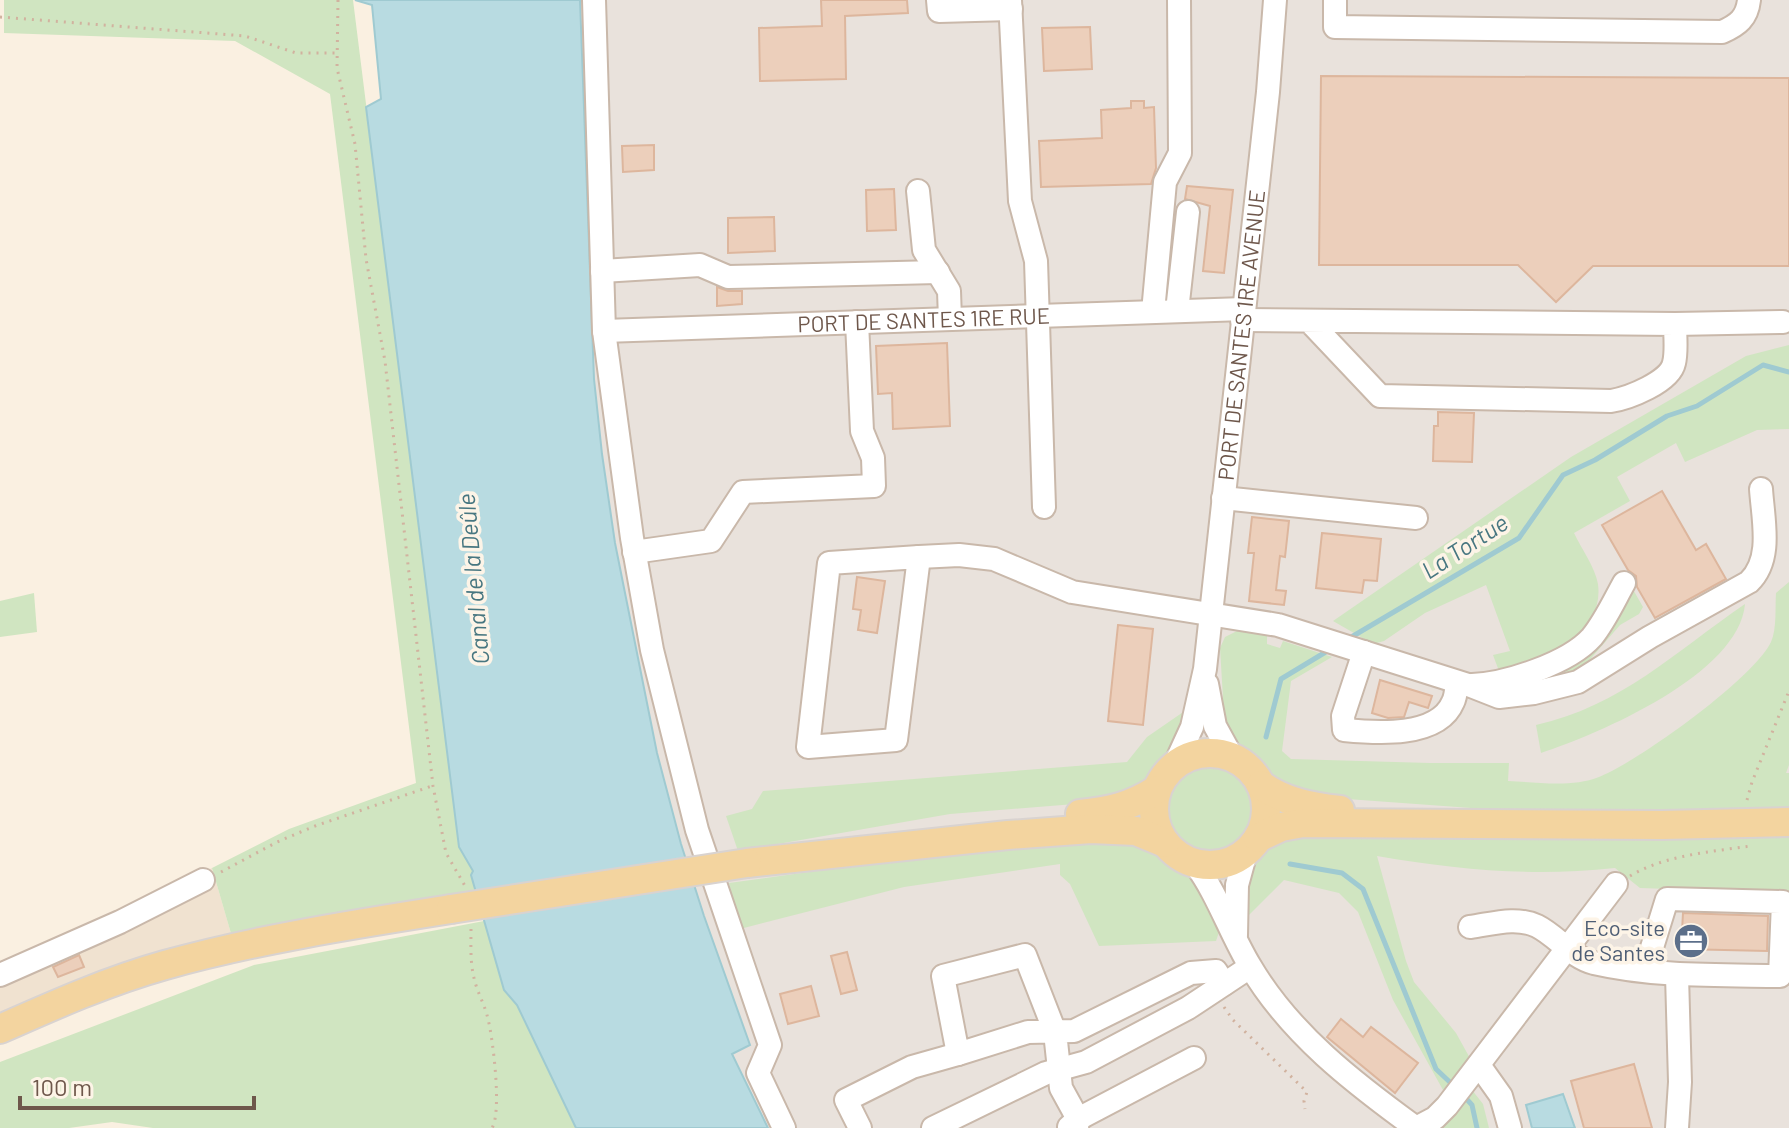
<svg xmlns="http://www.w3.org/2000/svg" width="1789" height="1128" font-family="Barlow,sans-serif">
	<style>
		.residential { fill: #f0e2d0 }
		.industrial { fill: #e9e2dc }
		.green { fill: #d0e5c1 }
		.water { fill: #b8dbe1; stroke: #9fcad1; stroke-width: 2 }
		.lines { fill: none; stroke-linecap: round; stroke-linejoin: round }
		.stream { stroke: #9fcad1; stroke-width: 5 }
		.building { fill: #eccfbb; stroke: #ddb69d; stroke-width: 2 }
		.minor-casing { stroke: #c9b8aa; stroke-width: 26 }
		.major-casing { stroke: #d9d3d0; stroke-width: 32 }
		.path { stroke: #d1b29f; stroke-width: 3; stroke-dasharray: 2 6; stroke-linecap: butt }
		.minor { stroke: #fff; stroke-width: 22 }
		.major { stroke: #f3d49f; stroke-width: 28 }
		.major-bridge-casing { stroke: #d9d3d0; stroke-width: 32; stroke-linecap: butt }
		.major-bridge { stroke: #f3d49f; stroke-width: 28 }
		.labels { text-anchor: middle; stroke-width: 7; stroke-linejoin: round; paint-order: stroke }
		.street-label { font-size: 22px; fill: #6e574b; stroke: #fdf4e7 }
		.service-label { font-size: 22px; fill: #4e5e75; stroke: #fdf4e7; text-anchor: end }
		.water-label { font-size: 24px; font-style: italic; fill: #477680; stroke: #fdf4e7 }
	</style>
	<rect width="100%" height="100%" fill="#faf0e1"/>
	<polygon class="residential" points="212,868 232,937 0,1020 0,967 102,923"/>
	<polygon class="industrial" points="535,0 1789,0 1789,1128 702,1128 732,1053 750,1044 676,847 572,413"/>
	<g class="green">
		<polygon points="4,0 353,0 459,847 473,871 471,875 476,891 232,937 212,868 289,829 416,783 330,94 235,41 4,33"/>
		<path d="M 1789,345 L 1789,429 L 1757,430 L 1685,462 L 1676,443 L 1617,477 L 1630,501 L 1574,533 C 1581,548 1595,567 1598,584 C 1605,638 1538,659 1499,671 L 1493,655 L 1510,651 L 1486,585 L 1425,613 L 1384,641 L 1373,644 L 1333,621 L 1571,457 L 1746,356 Z"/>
		<path d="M 1789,582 L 1789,765 L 1786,773 L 1789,773 L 1789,810 L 1526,812 L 1306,796 L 1267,776 L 1252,759 L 1236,746 L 1220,717 L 1223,698 L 1220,648 L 1225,637 L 1239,630 L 1267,633 L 1267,644 L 1280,648 L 1283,641 L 1332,657 L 1291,681 L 1282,751 L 1291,759 L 1430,763 L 1509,763 L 1508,781 C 1537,782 1571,788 1599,777 C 1639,761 1753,679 1771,642 C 1777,629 1775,607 1776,593 Z"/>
		<polygon points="1631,586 1643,607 1639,614 1620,625 1586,664 1568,674 1527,686 1547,672"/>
		<polygon points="34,593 37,632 0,637 0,601"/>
		<path d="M 1745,604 C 1739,674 1599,734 1541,753 L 1536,725 C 1621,706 1675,652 1745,604 Z"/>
		<polygon points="1189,708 1177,751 1136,795 1112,801 950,814 738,851 726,816 752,809 763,791 1127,762 1147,737"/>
		<circle cx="1209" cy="809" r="46"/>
		<path d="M 1309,832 L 1321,838 L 1382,839 L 1789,835 L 1789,893 L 1640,888 L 1615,868 C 1533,877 1458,870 1377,856 L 1406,961 L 1414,982 L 1456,1033 L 1471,1060 L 1443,1090 L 1393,1000 L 1358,912 L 1339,893 L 1284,880 L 1245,919 C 1247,857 1247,849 1309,832 Z"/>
		<polygon points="1108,836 1158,848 1175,866 1201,882 1220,929 1216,941 1099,946 1070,884 1060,875 1060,864 904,887 740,929 729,883 917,857"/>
		<polygon points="484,921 504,990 517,1005 576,1128 153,1128 112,1122 69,1128 0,1128 0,1062 254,965"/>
		<polygon points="1472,1090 1483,1104 1489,1128 1442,1128"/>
	</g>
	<g class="water">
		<polygon points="355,0 580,0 594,379 602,454 615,543 657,753 681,844 704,916 750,1045 732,1054 768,1128 576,1128 517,1005 504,990 471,875 473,871 459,847 366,107 381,99 372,5"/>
		<polygon points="1563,1094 1575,1128 1532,1128 1526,1105"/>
	</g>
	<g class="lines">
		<g class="stream">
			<polyline points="1348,639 1519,538 1563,475 1595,460 1667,416 1697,406 1763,365 1789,372"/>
			<polyline points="1266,737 1281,679 1329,650"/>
			<polyline points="1290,864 1342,873 1363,889 1436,1069 1455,1087"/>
			<polyline points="1462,1094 1472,1105 1477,1128"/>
		</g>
	</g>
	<g class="building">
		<polygon points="821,0 907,0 908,13 845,16 846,79 760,81 759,28 822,26"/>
		<polygon points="1090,27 1092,69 1044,71 1042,28"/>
		<polygon points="1321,76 1789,78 1789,266 1593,266 1556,302 1518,265 1319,265"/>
		<polygon points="1131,101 1144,101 1144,108 1154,107 1156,168 1151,184 1041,187 1039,141 1102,138 1101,110 1131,108"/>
		<polygon points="654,145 654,170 623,172 622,146"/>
		<polygon points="1187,186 1233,190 1224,273 1203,271 1210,206 1185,199"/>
		<polygon points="894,189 896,230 867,231 866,190"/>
		<polygon points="774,217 775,251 728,253 728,218"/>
		<polygon points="717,287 728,291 742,291 742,304 717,306"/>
		<polygon points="947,343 950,426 893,429 892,393 878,394 876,346"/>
		<polygon points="1438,412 1474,413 1472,462 1433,461 1434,426 1438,426"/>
		<polygon points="1662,491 1696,550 1706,544 1726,579 1655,618 1637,587 1636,576 1628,570 1602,525"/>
		<polygon points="1252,517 1289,521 1285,557 1280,556 1276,590 1286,591 1284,605 1249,601 1254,553 1248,553"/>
		<polygon points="1322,533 1381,539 1377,581 1364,580 1362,593 1316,588"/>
		<polygon points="857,577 885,581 877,633 858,630 861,610 853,609"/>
		<polygon points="1118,625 1153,629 1143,725 1108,721"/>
		<polygon points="1380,680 1432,696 1428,708 1409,702 1404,717 1388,718 1372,713"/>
		<polygon points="1683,913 1768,916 1767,951 1681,949"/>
		<polygon points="847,952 857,990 841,994 831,956"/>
		<polygon points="79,955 84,967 58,977 53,967"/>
		<polygon points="811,986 819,1016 788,1024 780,994"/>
		<polygon points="1341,1019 1363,1037 1371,1027 1418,1063 1395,1093 1327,1037"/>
		<polygon points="1634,1064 1652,1128 1584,1128 1571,1081"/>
	</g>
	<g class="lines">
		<g class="minor-casing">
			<g id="minor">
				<polyline points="594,0 604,331 632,538 652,650 697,830 770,1045 758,1073 784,1128"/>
				<polyline points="938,0 939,11 1011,9"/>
				<polyline points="1010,0 1020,201 1036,261 1044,507"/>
				<path d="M 1335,0 L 1335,27 L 1722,32 C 1738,25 1747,18 1749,0"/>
				<polyline points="918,191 924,250 949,291 950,319"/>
				<polyline points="602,271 700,265 728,277 938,272"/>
				<polyline points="1177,311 1188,212"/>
				<polyline points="1153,312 1165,182 1180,153 1179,0"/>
				<path d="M 1242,320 L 1675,324 C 1675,336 1677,351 1674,363 C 1670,382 1629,398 1611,401 L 1380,396 L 1310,322"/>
				<polyline points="1675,324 1783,322"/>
				<path id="s1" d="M 604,331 L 1244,309"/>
				<polyline points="1223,498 1416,518"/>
				<polyline points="634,552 711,541 743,492 874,486 873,458 862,431 857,322"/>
				<path d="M 919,557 L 959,555 L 994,559 L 1072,592 L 1278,625 L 1471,686 L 1499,697 L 1534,693 L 1578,682 L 1650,637 L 1749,582 C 1773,559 1763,520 1761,489"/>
				<polygon points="919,557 896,740 808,747 829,563"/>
				<path d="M 1364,652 L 1343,716 L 1344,730 C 1376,733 1438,738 1453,702 C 1456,696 1456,689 1457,683"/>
				<polyline points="1207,684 1215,726 1232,757"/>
				<path d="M 1472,685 C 1506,684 1569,663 1592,637 C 1605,621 1614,601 1624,583"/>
				<path id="s2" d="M 1175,764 L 1192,727 L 1205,669 L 1268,92 L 1275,0"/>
				<path d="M 1195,864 C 1218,895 1230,933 1250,966 C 1290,1034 1354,1083 1416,1128"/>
				<path d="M 1470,927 C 1492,924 1516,916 1537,926 C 1557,936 1571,957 1594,963 C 1655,977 1718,975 1780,976 L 1783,902 L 1667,899 L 1645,970"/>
				<polyline points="1236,935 1237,885 1246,852"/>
				<polyline points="0,975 120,922 203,880"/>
				<polyline points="1677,975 1680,1082 1677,1128"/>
				<polyline points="1479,1065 1501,1096 1510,1128"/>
				<polyline points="1069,1127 1078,1119 1194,1058"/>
				<polyline points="860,1128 846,1100 912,1067 958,1054"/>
				<polyline points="933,1128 1046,1073 1086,1062 1188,1008 1250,967"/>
				<polyline points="1077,1128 1078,1119 1061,1088 1055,1032 1025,955 943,976 958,1054 1028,1032 1074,1031 1191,973 1216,971 1224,984"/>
				<polyline points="1416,1128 1435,1118 1447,1106 1616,884"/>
			</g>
		</g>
		<g class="major-casing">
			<g id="major">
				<circle cx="1210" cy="809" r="56"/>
				<path d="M 1261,785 C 1285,802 1311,807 1340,810"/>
				<path d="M 1080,814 C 1109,811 1132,806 1156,790"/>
				<polyline points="1258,838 1281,827 1303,823 1662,825 1789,822"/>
				<polyline points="747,863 1008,835 1091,829 1136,831 1165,843"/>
				<path d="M 0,1029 C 54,1005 108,981 165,965 C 258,939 356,924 451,909"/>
			</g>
		</g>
		<g class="path">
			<polyline points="338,0 337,68 355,144 366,259 385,361 433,786 446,853 465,886"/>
			<polyline points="0,17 245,36 296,53 336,53"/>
			<polyline points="1747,800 1752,782 1789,691"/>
			<polyline points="221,872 277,842 315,826 432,786"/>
			<path d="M 1630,876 C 1665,855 1710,852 1750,846"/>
			<path d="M 471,929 C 471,945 470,962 474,978 C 477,992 485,1005 488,1019 C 493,1039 502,1112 492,1128"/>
			<polyline points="1224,1007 1233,1020 1307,1092 1304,1101 1305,1109"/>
		</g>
		<use href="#minor" class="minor"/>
		<use href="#major" class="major"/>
		<g class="major-bridge-casing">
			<polyline id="major-bridge" points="451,909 747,863"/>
		</g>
		<use href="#major-bridge" class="major-bridge"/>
	</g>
	<defs>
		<g id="office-disc" transform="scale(1.8)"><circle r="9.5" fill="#5c6f8a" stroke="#fdf4e7"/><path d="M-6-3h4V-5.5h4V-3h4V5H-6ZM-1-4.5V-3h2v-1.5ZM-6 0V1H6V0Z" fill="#fff"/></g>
	</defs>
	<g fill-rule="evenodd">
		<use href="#office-disc" x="1691" y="941"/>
	</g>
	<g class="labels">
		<g class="street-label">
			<text dy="8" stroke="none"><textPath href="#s1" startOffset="320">PORT DE SANTES 1RE RUE</textPath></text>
			<text dy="8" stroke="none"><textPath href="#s2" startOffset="436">PORT DE SANTES 1RE AVENUE</textPath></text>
		</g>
		<g class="service-label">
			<text x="1665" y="936">Eco-site<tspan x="1665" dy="25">de Santes</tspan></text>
		</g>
		<g class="water-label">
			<text transform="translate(1465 547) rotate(-33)" y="8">La Tortue</text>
			<text transform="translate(474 579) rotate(-95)" y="8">Canal de la Deûle</text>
		</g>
	</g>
	<path d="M20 1096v12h234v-12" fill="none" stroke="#6e574b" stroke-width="4"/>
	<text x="32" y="1096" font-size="24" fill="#6e574b" stroke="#fdf4e7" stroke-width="6" paint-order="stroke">100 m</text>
</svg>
